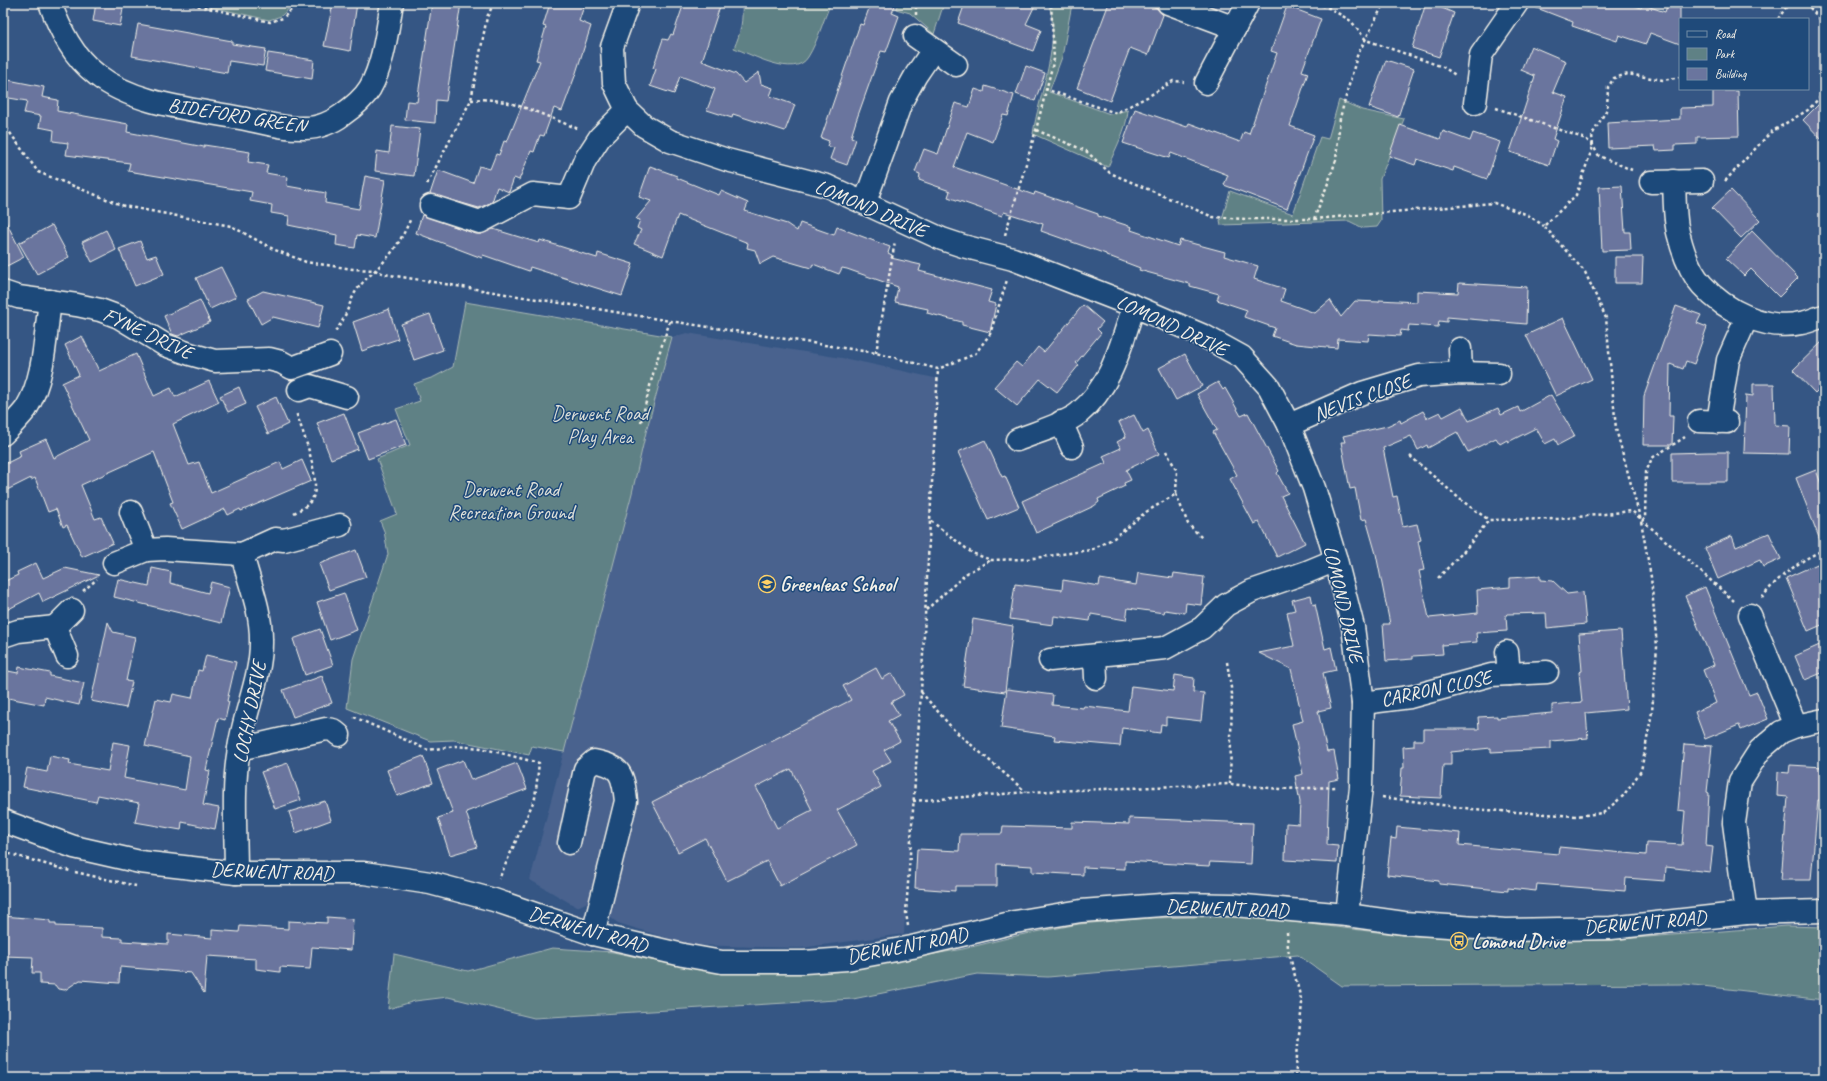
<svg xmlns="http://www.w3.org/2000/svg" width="1827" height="1081" font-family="Caveat,sans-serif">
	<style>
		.built { fill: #48628e }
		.green { fill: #5f8185; stroke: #aab9b6 }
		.building { fill: #6a759e; stroke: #f4f1e8; fill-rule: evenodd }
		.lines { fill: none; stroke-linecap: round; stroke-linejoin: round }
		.minor-casing { stroke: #f4f1e8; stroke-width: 25 }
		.path { stroke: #f4f1e8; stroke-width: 2.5; stroke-dasharray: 3 3; stroke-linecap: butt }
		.minor { stroke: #1f4a7a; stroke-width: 22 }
		.labels { text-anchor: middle; stroke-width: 3; stroke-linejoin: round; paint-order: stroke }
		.street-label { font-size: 20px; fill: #f4f1e8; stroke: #1f4a7a }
		.park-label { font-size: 20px; fill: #dee0d9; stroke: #1f4a7a }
		.poi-label { font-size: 20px; font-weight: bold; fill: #f4f1e8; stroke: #1f4a7a; text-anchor: start }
	</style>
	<rect width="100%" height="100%" fill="#355684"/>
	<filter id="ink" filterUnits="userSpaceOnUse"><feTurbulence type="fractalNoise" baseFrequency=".025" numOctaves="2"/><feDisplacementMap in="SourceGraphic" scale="8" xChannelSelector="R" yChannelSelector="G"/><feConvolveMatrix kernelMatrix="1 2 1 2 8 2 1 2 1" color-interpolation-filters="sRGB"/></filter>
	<g filter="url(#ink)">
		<polygon class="built" points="687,333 848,359 939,379 904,934 800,948 690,945 618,923 611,918 608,911 591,897 588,902 577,907 530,880 632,493 646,432 672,337"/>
		<g class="green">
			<polygon points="194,3 295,3 281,16 269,20"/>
			<path d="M 742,3 L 831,3 C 823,20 818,41 808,57 C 795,79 751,54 734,48 C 741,33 743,20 742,3 Z"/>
			<polygon points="898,3 944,3 934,34 910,13 896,9"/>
			<path d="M 1048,3 L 1072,4 L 1062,57 L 1049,92 L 1110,114 L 1128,110 C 1127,129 1115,149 1108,167 L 1033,134 C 1038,97 1063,39 1048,3 Z"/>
			<polygon points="1339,100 1362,110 1404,119 1380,179 1381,221 1377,227 1363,228 1349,221 1221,225 1220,220 1222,219 1230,191 1293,214 1320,137 1328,139"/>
			<polygon points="465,302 672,337 646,432 632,493 564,752 532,746 529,755 454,740 430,741 347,708 353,659 388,554 384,531 380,521 397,514 377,459 410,445 396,409 420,401 414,384 434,377 453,367"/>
			<polygon points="1243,916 1402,935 1507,941 1610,940 1786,926 1824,927 1824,1000 1685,984 1342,986 1298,955 1048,977 977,974 853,999 534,1018 448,997 415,1001 388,1009 394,954 468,971 552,948 613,952 680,966 721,972 836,971 963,949 1020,935 1079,924 1151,918"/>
		</g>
		<g class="building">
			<polygon points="96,3 124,3 120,26 93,21"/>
			<polygon points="333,3 357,3 350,51 324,46"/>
			<polygon points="432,3 461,3 446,101 436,100 435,123 405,120 407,101 417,102"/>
			<polygon points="550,3 585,3 579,21 591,26 575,76 562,111 554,108 544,136 540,135 534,152 531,151 519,180 514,178 509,192 497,187 492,202 479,208 430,194 438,170 473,183 479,166 490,169 496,154 499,155 504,141 507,142 540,61 536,60 546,27 543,26"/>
			<polygon points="684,3 721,3 702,61 736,74 744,83 759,72 761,84 773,88 770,96 795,105 785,131 733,114 732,118 707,110 715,89 680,76 674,94 650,86 656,69 653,68 663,39 668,40 671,34 673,35"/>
			<polygon points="871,3 896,3 892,13 899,16 886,52 881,51 856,121 851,137 856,139 847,165 830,159 834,148 827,146 829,141 821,138 860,24 863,25"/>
			<polygon points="965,3 1036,3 1026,24 1041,30 1033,51 958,23"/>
			<polygon points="1109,3 1143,3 1157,8 1163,15 1148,55 1130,48 1110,101 1077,88"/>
			<polygon points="1426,3 1430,3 1454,13 1439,57 1412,48"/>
			<polygon points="1529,3 1627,3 1641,8 1644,5 1665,12 1668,3 1680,3 1680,44 1650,33 1646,44 1619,35 1617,41 1572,26 1573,22 1529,5"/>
			<polygon points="1287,6 1321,19 1302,71 1308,73 1290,126 1314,135 1287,209 1224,185 1228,175 1171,153 1169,158 1123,143 1135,109 1187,127 1189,123 1240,142 1244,132 1249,134 1277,53 1271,51"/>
			<polygon points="138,24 232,41 232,44 266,49 263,66 229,61 227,73 132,56"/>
			<polygon points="1531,46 1566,61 1553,92 1567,97 1553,139 1557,141 1549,165 1510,152 1535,76 1521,70"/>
			<polygon points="268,53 314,60 312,79 265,71"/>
			<polygon points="1386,60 1414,69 1398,117 1369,107"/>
			<polygon points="1026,66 1045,73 1035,101 1016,94"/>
			<polygon points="3,79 44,87 42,97 58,100 57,111 128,124 127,132 204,147 204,145 250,152 248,162 268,165 266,173 288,177 287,186 326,193 325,203 359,209 365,176 385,180 375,238 357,235 355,248 336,245 337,235 288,225 289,216 271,213 272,205 250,201 252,192 128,171 130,163 66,155 68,143 53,141 54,130 39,127 41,116 24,113 27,101 3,97"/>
			<polygon points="985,86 1014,95 1008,116 1003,115 993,142 967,132 954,167 1034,195 1035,192 1098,214 1098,216 1132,227 1131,230 1178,246 1180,240 1225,252 1224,256 1258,266 1254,279 1285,289 1281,301 1315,313 1330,300 1341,317 1355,301 1379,302 1379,300 1417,302 1417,291 1458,293 1459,283 1527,287 1526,324 1447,317 1447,322 1439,321 1438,327 1409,325 1408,331 1401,330 1400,336 1369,334 1368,341 1338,339 1337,348 1296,344 1272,336 1275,328 1244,317 1247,310 1217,300 1219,294 1190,286 1190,284 1139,270 1140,268 1106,255 1106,254 1041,231 1043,224 1004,212 1002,216 948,197 950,191 919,180 920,174 915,172 924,149 938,154 955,103 969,107 975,89 984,92"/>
			<polygon points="1713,91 1738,91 1739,136 1697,137 1697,144 1675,145 1675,150 1656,151 1655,146 1608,148 1607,123 1680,119 1680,108 1713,107"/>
			<polygon points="1824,99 1824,142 1803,120"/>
			<polygon points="1400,125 1440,139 1443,131 1470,141 1473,133 1500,142 1487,179 1454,167 1453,171 1417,159 1415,165 1389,156"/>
			<polygon points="392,126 420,129 414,176 375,171 377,151 389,153"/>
			<polygon points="650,166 677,176 677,178 719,195 721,191 748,203 745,211 787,224 797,231 800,223 834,235 837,227 890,247 888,253 892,255 891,258 921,265 919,271 992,290 988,302 996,304 990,332 962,325 962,322 927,313 928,309 895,302 898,287 847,269 842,268 839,274 813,264 811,268 773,257 760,264 755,250 747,248 748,243 678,215 663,256 634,244 641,230 637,228 640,220 636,219 651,201 639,197"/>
			<polygon points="1622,186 1625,232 1630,232 1631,250 1602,251 1599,187"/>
			<polygon points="1731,190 1760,220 1741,238 1712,208"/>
			<polygon points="422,215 476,234 481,234 493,229 539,243 540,240 597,258 598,253 633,264 622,296 530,267 529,271 483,255 482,258 416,233"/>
			<polygon points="3,216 24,257 3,268"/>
			<polygon points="52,225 69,257 37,274 19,243"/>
			<polygon points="106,230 116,250 92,262 82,242"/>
			<polygon points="1752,231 1798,278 1779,297 1751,269 1744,276 1726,259"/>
			<polygon points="140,241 147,258 156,255 164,274 135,286 119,249"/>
			<polygon points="1615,257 1643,257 1642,283 1615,283"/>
			<polygon points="221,267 236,297 210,309 196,278"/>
			<polygon points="263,291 324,305 318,328 273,317 261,324 248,299"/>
			<polygon points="200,300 210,322 178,336 172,334 164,316"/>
			<polygon points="1083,305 1103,322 1097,329 1101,333 1076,363 1079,365 1057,392 1040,379 1017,406 994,387 1016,362 1022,367 1038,347 1044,352"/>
			<polygon points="1676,306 1701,315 1697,323 1707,327 1694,364 1686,361 1683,369 1670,364 1669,416 1673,416 1672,445 1643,445 1644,396"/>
			<polygon points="389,309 398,339 362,351 353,322"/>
			<polygon points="430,314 443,350 414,360 401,324"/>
			<polygon points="1563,318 1592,379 1556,396 1526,335"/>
			<polygon points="82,336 99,371 136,354 154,396 171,388 175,397 209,381 219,402 173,424 189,465 199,462 211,493 280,462 283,469 302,460 311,481 241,511 240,509 228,515 225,509 182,529 170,503 173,502 154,452 81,485 95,519 101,517 113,543 82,557 67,525 63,527 56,509 48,512 35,478 31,480 31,478 3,492 3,465 21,456 19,451 46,439 54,458 89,440 62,383 79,375 65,345"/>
			<polygon points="1824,340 1824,384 1815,393 1793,370"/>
			<polygon points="1185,354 1202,386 1176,400 1159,368"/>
			<polygon points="1218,382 1223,390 1225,388 1241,416 1248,413 1264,443 1279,471 1277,473 1288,493 1281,496 1305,543 1277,557 1259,522 1254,524 1230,479 1237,475 1213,432 1217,430 1197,394"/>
			<polygon points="1753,384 1774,384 1775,425 1790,426 1789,454 1744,453 1746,395 1753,396"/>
			<polygon points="239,387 246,404 228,412 220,396"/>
			<polygon points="1551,395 1575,436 1558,445 1555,439 1545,444 1536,428 1508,442 1507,440 1500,444 1496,438 1468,452 1457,432 1428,448 1427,445 1418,450 1411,436 1383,448 1393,497 1397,496 1403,527 1417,524 1421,540 1418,541 1424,570 1419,571 1429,618 1478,613 1477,590 1510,587 1510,578 1540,576 1540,580 1553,581 1567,594 1583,592 1586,624 1547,628 1546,613 1507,614 1506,615 1507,631 1476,633 1477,642 1442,645 1443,654 1413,656 1413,659 1386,661 1383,624 1390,624 1376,554 1366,519 1361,520 1355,488 1350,489 1341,442 1345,442 1343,436 1387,426 1400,420 1401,423 1423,411 1427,418 1440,412 1443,417 1462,407 1469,421 1498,408 1501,415 1518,407 1520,412"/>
			<polygon points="276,397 288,424 268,434 255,407"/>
			<polygon points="344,413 358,449 331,459 317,423"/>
			<polygon points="1134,415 1143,433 1148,430 1159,454 1126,470 1131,480 1124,483 1125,486 1098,499 1099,502 1094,506 1036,533 1022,501 1106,463 1103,456 1121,448 1117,442 1126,437 1119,422"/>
			<polygon points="396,419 406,445 368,459 358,433"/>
			<polygon points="985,440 1002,477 1005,476 1019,507 988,520 958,452"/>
			<polygon points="1709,452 1728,452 1728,482 1672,482 1672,453"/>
			<polygon points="1816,470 1824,492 1823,548 1796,478"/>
			<polygon points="1769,533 1781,559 1763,567 1760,560 1718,579 1705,548 1732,536 1736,547"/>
			<polygon points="356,550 366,577 329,590 319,564"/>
			<polygon points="1824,561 1824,624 1808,631 1786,578"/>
			<polygon points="36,563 43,578 65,568 99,575 43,602 39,593 3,612 3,582 18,575 17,572"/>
			<polygon points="152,568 171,572 170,583 208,593 211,582 230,587 221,623 114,597 118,579 149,586"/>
			<polygon points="1138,573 1173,578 1174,573 1204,577 1201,605 1186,603 1185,613 1165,610 1164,613 1128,608 1126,620 1091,614 1090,621 1054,616 1053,625 1010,619 1015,584 1062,590 1063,580 1099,586 1100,579 1136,585"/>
			<polygon points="1705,587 1749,695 1757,692 1768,719 1741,730 1739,725 1705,739 1695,712 1716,703 1703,670 1714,665 1685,596"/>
			<polygon points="344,593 357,630 330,640 317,602"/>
			<polygon points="1311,595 1313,605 1315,604 1325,649 1331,647 1336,670 1323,673 1331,708 1318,711 1327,752 1334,751 1339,779 1329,781 1327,845 1338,846 1337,863 1285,860 1286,823 1299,824 1300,802 1295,776 1303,774 1292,724 1303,721 1291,669 1259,653 1294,646 1287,612 1295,610 1292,600"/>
			<polygon points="973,619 1013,626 1005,692 963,686"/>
			<polygon points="108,622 113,632 135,637 126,681 132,682 126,708 91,701"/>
			<polygon points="320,629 333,665 305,675 293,639"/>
			<polygon points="1621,631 1627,709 1586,713 1588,738 1551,741 1551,749 1491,752 1491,748 1451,752 1451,765 1443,765 1441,798 1400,796 1402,768 1404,768 1403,747 1414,746 1414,740 1423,740 1423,729 1479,729 1478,717 1497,716 1497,718 1552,713 1552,705 1582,702 1579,672 1582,671 1579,634"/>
			<polygon points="1824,643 1824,672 1805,680 1795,656"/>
			<polygon points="206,655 236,662 227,701 229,702 225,720 218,718 206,770 210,771 203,805 219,808 215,829 182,822 181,830 135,822 139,803 98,795 96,802 23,787 27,768 47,772 50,756 70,760 69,764 108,771 113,742 130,745 124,778 185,790 190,756 145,746 156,699 171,702 173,694 192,698 198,670 202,671"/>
			<polygon points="19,667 50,673 50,676 84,683 79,705 45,697 44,705 3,697 3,670 18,673"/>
			<path d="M 876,668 L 882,679 L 892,673 L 904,695 L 891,702 L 899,715 L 888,721 L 900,741 L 884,750 L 891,761 L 872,771 L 881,787 L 837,810 L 857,845 L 780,886 L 767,861 L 727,881 L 705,838 L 678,852 L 652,802 L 851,700 L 843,686 ZM 791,769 L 812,810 L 777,828 L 756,787 Z"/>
			<polygon points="1175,675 1194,678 1193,692 1204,693 1201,721 1166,717 1166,725 1161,724 1160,733 1122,728 1120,746 1054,740 1055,736 1001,728 1007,689 1053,695 1052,705 1083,708 1084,706 1128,711 1131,686 1173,691"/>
			<polygon points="322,676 332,703 293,717 283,690"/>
			<polygon points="1684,744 1712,746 1707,792 1709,793 1706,846 1713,847 1710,872 1666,867 1665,881 1626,878 1625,891 1537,884 1536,891 1508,888 1508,891 1439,884 1439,881 1387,875 1391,838 1396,839 1397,827 1460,833 1459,845 1558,854 1559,847 1646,855 1647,843 1682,845 1685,811 1678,810"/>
			<polygon points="423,756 433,783 397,796 387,770"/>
			<polygon points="463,760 471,780 517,763 527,789 466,812 477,847 450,855 438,818 453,813 437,770"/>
			<polygon points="288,763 301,800 275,809 261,772"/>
			<polygon points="1790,765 1824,767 1824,800 1818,800 1811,880 1781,880 1788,797 1777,796 1778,772 1789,773"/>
			<polygon points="325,801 331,820 296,833 289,812"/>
			<polygon points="1129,818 1253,823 1251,864 1210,862 1209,866 1125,861 1125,869 1083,867 1083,875 1032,872 1032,866 997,864 997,886 955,886 955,891 915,888 917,849 959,851 960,834 1002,834 1003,826 1072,828 1072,822 1129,824"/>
			<polygon points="3,916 50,920 50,923 56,923 56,926 102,928 102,937 122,938 122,941 168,944 168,934 212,938 212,930 239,932 240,926 288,929 288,921 327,923 327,917 353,919 351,950 312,947 310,969 280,967 280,972 256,969 256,959 207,956 204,993 191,973 120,967 119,983 80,980 65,990 58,989 55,985 40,984 40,973 32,973 33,957 3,956"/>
		</g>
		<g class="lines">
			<g class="minor-casing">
				<g id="minor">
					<path d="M 50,3 C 60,30 73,57 97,75 C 135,105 194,109 240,118 C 261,122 284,129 306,128 C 318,128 333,122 342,115 C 352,108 364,98 370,88 C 384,63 387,30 392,3"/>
					<polyline points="1168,3 1235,28"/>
					<polyline points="915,36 956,65"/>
					<polyline points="1206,83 1248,3"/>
					<polyline points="1475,103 1481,55 1517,3"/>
					<polyline points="627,110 614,83 612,47 628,3"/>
					<path d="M 1674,181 C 1675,199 1674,220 1679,236 C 1683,252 1691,273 1702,285 C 1725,311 1766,331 1801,323 C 1809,322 1816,318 1824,316"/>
					<polyline points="1651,182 1702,181"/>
					<polyline points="865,202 901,102 916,75 933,50"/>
					<polyline points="431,206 480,222 533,194 569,198 585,160 600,137 627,110 644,126 670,141 727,160 827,186 942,239 963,246 1013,259 1134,306 1204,336 1242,357 1269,387 1289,425 1314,488 1336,560 1353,627 1363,703 1361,787 1347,915"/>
					<polyline points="3,292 18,297 77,305 100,310 119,317 165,345 190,354 215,361 269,359 281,362 292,368 330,354"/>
					<polyline points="1460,349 1461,373"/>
					<polyline points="299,390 310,386 347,397"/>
					<polyline points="1699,421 1727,422"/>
					<polyline points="1061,422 1072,447"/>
					<polyline points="1718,422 1728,360 1747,317"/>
					<polyline points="1289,425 1362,393 1419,376 1461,373 1499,374"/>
					<path d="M 3,434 C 11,426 19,418 26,409 C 45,378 45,336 50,301"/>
					<path d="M 1017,440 C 1034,433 1066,424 1079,413 C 1112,386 1121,344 1134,306"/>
					<polyline points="131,512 146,550"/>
					<polyline points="114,563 146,550 165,549 242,554 275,539 284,540 340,525"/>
					<polyline points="55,627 72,610"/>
					<polyline points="3,636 18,631 55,627 67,656"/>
					<polyline points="1507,652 1509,674"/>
					<polyline points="1095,656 1096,678"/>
					<polyline points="1050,660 1165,648 1202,628 1226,605 1252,591 1307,572 1336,560"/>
					<polyline points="1363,703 1410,697 1491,675 1547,672"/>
					<polyline points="1796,726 1824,720"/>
					<polyline points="239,749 326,729 333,730 339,735"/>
					<polyline points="3,821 74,847 140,862 236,873 364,873 430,883 494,900 593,934 683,955 722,962 804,962 847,959 912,947 1015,922 1081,911 1175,904 1234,905 1347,915 1404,923 1506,930 1611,928 1746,913 1824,911"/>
					<path d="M 569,843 L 585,769 L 594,761 C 621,766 623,774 626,801 L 593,934"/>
					<path d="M 236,873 C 236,832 232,789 239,749 C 244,712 262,677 261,639 C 261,609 249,583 242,554"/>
					<polyline points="1746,913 1734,823 1740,781 1760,750 1781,732 1796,726 1750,615"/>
				</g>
			</g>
			<g class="path">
				<polyline points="186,3 270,22 283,18 298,3"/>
				<polyline points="1316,3 1329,8 1351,21 1366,40 1443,67 1457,76"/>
				<polyline points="1806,3 1824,24"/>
				<polyline points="916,15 916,3"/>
				<polyline points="1778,19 1789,3"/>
				<polyline points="1045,89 1116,113 1149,96 1173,81 1184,82"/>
				<path d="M 471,100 C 506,95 546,117 579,129"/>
				<polyline points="1496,108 1586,139 1593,146 1599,156 1632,170"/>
				<polyline points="3,123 38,172 124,206 231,226 275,250 306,262 353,269 375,270 384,274 670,321 876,353 938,369 975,354 990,334 1007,280"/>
				<polyline points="1036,130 1086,151 1110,173 1213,217 1245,219 1314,219 1494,203 1528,215 1544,226"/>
				<polyline points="1725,181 1771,132 1808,110 1824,93"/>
				<polyline points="427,184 471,100 487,17 494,3"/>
				<polyline points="1314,219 1328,183 1336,160 1340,118 1357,56 1384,3"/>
				<polyline points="1005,235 1036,130 1054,59 1051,3"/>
				<path d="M 335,331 C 346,320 348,304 356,291 C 365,278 378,269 388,257 C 398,245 405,232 411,218"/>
				<polyline points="876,353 895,241"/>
				<polyline points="641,422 655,366 670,321"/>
				<polyline points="1410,456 1461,500 1489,520"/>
				<polyline points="1176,494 1188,524 1202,538"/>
				<path d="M 294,513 C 299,510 306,507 310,502 C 325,486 302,431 296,412"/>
				<polyline points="1642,520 1645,519 1646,472 1652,458 1685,437"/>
				<polyline points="931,521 972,553 991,560 1027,559 1091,550 1114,538 1146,512 1176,494 1177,471 1166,451"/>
				<polyline points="1438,578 1465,550 1489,520 1560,519 1632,511 1734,601"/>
				<polyline points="83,591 97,579"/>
				<path d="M 1762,598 C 1775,579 1803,558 1824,550"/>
				<polyline points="926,610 967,573 991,560"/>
				<polyline points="1227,662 1232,694 1230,784"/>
				<polyline points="921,692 953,729 1026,792"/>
				<polyline points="354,717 428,750 455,746 481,748 539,763 535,798 499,879"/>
				<polyline points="1382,797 1472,809 1576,816 1603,813 1623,796 1641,771 1652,712 1657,647 1651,577 1641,521 1616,429 1606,318 1585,272 1544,226 1576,195 1593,146 1592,135 1607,109 1608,87 1614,78 1628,74 1663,80 1680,77"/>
				<polyline points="913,801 1027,792 1230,784 1280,789 1338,787"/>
				<polyline points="3,852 70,871"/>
				<polyline points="75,872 136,886"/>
				<polyline points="908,926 906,913 921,692 938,369"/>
				<polyline points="1287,932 1288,949 1302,1003 1295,1078"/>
			</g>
			<use href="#minor" class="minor"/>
		</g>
	</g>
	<defs>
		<g id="school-ring" transform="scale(0.9)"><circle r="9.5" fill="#1f4a7a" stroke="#ffd166" stroke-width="1.5"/><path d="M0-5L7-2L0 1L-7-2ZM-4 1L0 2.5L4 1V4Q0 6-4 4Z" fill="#ffd166"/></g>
		<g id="bus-ring" transform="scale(0.9)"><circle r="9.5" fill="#1f4a7a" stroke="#ffd166" stroke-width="1.5"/><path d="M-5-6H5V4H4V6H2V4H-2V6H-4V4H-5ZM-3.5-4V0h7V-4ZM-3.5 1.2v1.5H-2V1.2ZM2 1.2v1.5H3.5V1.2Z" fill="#ffd166"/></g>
	</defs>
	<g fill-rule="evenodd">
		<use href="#school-ring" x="767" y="584"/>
		<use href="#bus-ring" x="1459" y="941"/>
	</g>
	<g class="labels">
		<g class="street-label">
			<text transform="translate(237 115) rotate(9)" y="7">BIDEFORD GREEN</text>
			<text transform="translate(871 208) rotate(23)" y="7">LOMOND DRIVE</text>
			<text transform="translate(1172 325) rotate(25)" y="7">LOMOND DRIVE</text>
			<text transform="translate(148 333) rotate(25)" y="7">FYNE DRIVE</text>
			<text transform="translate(1362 397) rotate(-20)" y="7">NEVIS CLOSE</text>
			<text transform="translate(1344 604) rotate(77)" y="7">LOMOND DRIVE</text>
			<text transform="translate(1436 688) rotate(-12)" y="7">CARRON CLOSE</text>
			<text transform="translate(249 712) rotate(-79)" y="7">LOCHY DRIVE</text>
			<text transform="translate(272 871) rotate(2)" y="7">DERWENT ROAD</text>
			<text transform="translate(1227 908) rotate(2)" y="7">DERWENT ROAD</text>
			<text transform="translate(1645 922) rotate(-5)" y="7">DERWENT ROAD</text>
			<text transform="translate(588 929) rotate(16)" y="7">DERWENT ROAD</text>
			<text transform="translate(907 945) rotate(-11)" y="7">DERWENT ROAD</text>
		</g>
		<g class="park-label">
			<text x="600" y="420">Derwent Road<tspan x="600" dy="23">Play Area</tspan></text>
			<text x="511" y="496">Derwent Road<tspan x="511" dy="23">Recreation Ground</tspan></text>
		</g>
		<g class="poi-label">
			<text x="780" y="591">Greenleas School</text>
			<text x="1472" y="948">Lomond Drive</text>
		</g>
	</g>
	<rect width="1827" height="1081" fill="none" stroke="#1f4a7a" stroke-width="16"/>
	<rect x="8" y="8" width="1811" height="1065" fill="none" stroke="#f4f1e8" stroke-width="1.5" filter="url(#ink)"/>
	<rect x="1679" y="18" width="130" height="72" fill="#1f4a7a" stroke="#748da6"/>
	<rect x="1687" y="31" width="20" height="6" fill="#1f4a7a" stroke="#748da6"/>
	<text x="1715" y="38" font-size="12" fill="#f4f1e8">Road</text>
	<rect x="1687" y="48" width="20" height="12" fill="#5f8185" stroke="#748da6"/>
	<text x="1715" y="58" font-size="12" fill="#f4f1e8">Park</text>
	<rect x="1687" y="68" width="20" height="12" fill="#6a759e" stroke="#748da6"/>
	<text x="1715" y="78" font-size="12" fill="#f4f1e8">Building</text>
</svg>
